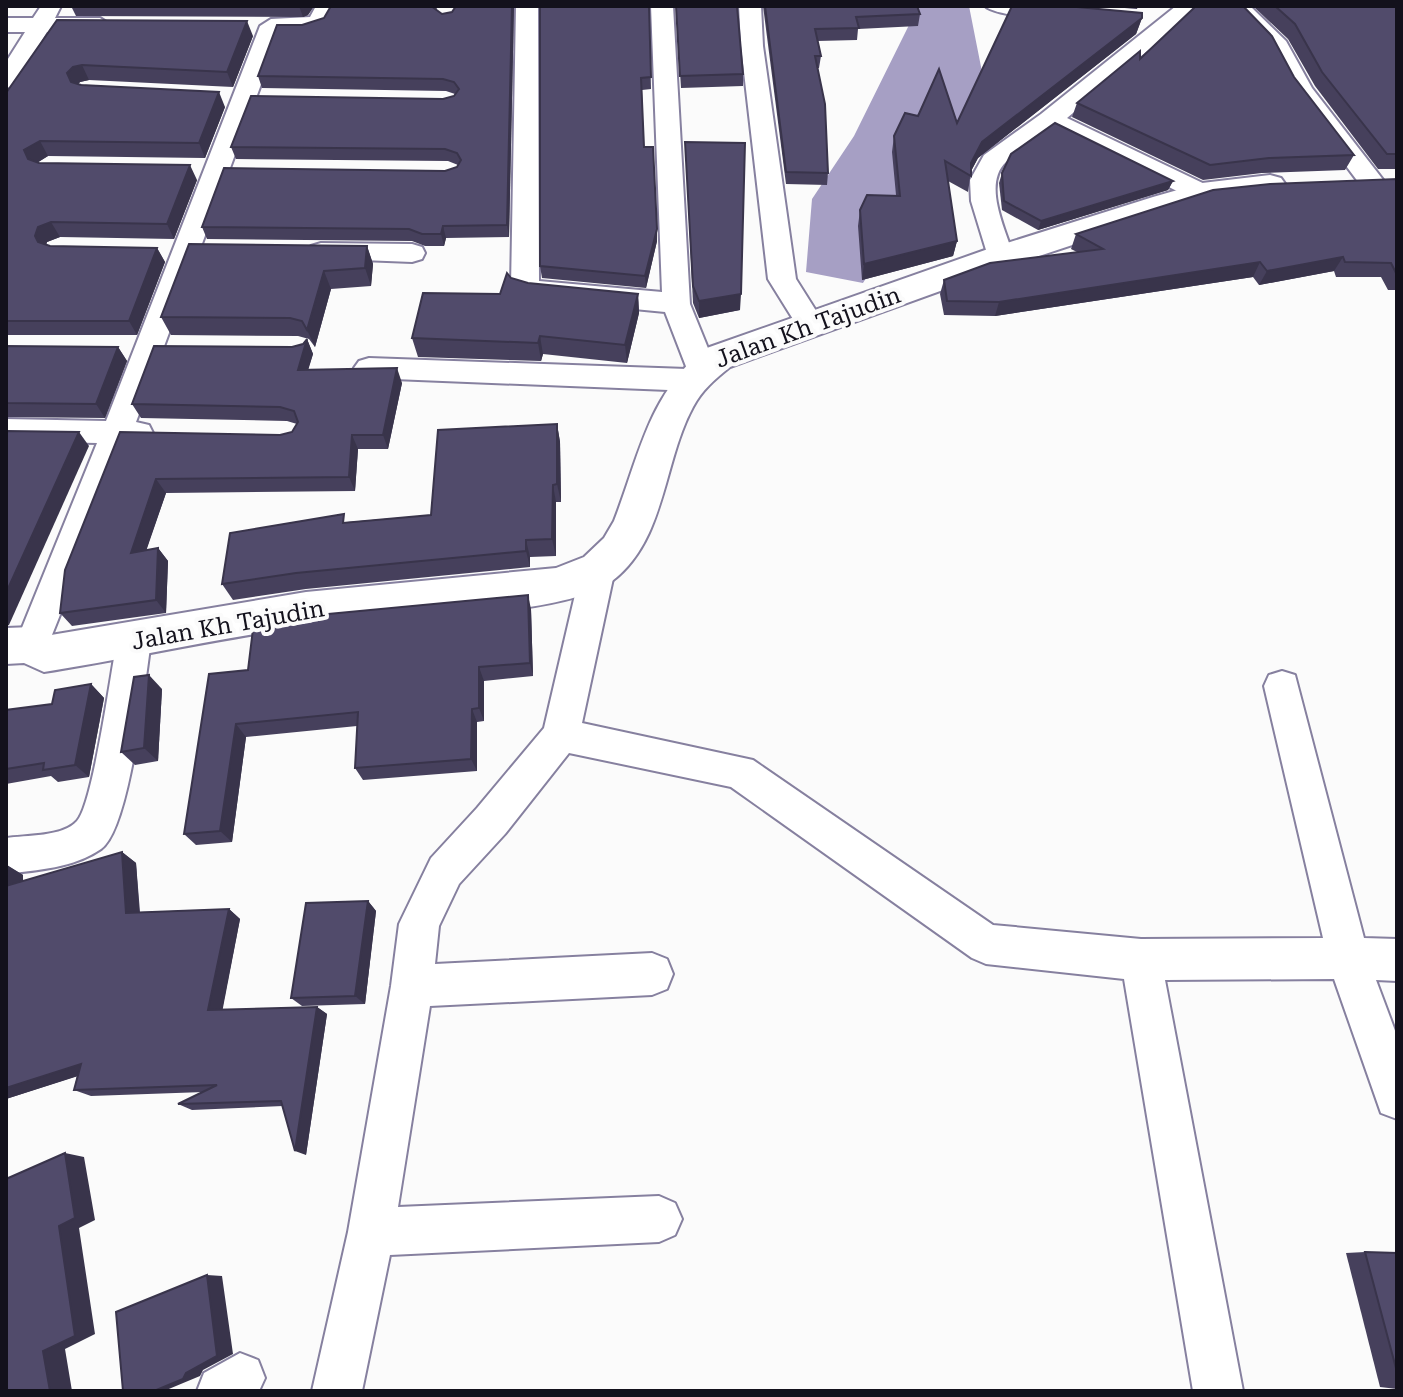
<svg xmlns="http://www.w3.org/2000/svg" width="1403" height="1397" font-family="'Roboto Serif',serif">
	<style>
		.water { fill: #a69fc4 }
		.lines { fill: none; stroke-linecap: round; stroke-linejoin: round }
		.street-casing { stroke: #86809f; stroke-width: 4 }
		.secondary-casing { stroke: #86809f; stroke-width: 4 }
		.street { fill: #fff; fill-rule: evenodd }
		.secondary { fill: #fff; fill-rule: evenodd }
		.wall { fill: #46405c }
		.shaded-wall { fill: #39344b }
		.building { fill: #514b6b; stroke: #39344b; stroke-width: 2 }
		.labels { text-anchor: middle; stroke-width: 8; stroke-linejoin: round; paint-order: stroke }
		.street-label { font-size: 24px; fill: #13111c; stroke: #fbfbfb }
	</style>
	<rect width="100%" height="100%" fill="#fbfbfb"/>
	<polygon class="water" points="896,6 969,6 985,87 863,283 806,272 812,199 854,136 909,25"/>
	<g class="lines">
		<g class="street-casing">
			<g id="street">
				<polygon points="41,6 61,6 55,18 100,18 111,25 100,32 47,32 14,86 6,88 6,62 25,32 6,32 6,18 33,18"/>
				<polygon points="316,6 338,6 327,27 280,33 136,422 149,425 153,433 149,441 128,444 44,655 32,660 20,655 15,645 97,443 6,441 6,419 106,421 260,26 271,19 310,17"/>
				<polygon points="516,6 538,6 539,281 662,292 651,6 673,6 690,304 716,368 711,375 706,377 708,380 703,387 693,391 369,378 359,375 354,368 359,361 369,358 687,369 665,312 531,299 515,294 511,287"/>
				<polygon points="739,6 761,6 763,46 796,279 825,325 821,332 811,335 801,332 768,279 741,46"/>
				<path d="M 985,6 L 1061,6 L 1069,12 C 1060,22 994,16 985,6 Z"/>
				<path d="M 1176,6 L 1201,6 L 1067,118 L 1211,187 L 1215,193 L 1211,199 L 1193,199 L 1052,129 C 1037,140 1019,150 1006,162 C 982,184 1006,231 1014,257 L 1010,263 L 1000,266 L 990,263 L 971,201 L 970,180 L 984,155 L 1041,114 Z"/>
				<polygon points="1226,6 1250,6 1286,41 1312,88 1384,181 1380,187 1362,187 1289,90 1268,49"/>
				<polygon points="321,243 412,244 422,247 425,253 422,259 412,262 311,258 308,252 311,246"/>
				<polygon points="598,556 610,560 615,569 582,723 753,760 993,925 1141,939 1323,938 1264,686 1269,675 1282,671 1295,675 1364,938 1397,939 1397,981 1376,980 1397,1036 1397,1119 1381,1113 1334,979 1165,980 1243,1391 1193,1391 1124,979 986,964 972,958 731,787 569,753 505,834 459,884 439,926 435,964 652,953 667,959 673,974 667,989 652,995 430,1006 398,1207 659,1196 675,1203 682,1219 675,1235 659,1242 390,1255 362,1391 312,1391 348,1232 391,986 399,924 431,858 477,808 544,728 581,569 586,560"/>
				<path d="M 134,626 L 146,631 L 151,641 C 145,680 130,829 101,849 C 74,868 37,870 6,874 L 6,838 C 26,835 63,837 77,821 C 93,804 111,671 117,641 L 122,631 Z"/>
				<polygon points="240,1353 258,1360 265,1378 259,1391 197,1391 204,1373"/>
			</g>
		</g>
		<g class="secondary-casing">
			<path id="secondary" d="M 1270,175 L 1281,178 L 1286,185 L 1281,192 L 1204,202 L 1175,211 L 1012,265 L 730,367 C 715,379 702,390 693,407 C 663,462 666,540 612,581 C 562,619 376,617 307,626 C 219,638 132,658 44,672 L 24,663 L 6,664 L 6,628 L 32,627 L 51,635 L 306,592 L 556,568 L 584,557 L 604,538 L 614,521 C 640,454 647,398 704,349 L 988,249 L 1153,197 L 1202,183 Z"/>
		</g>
		<use href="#street" class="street"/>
		<use href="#secondary" class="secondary"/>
	</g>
	<g class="wall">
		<polygon points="71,6 314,6 308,15 303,17 76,16"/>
		<polygon points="331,6 438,6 436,10 442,14 452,12 456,6 514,6 509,237 446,238 444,246 425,246 412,241 207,239 202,227 445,171 457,167 458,165 448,161 236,159 231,147 443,99 454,96 455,94 446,91 262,88 258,76 302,25 324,18"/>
		<polygon points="649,6 651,89 642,90 644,147 653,147 657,241 646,288 542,278 540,266"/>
		<polygon points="676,6 743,74 743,86 681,88"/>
		<polygon points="763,6 917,6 920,14 918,26 858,29 857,40 817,41 821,56 819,68 817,68 828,173 827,185 786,184"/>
		<polygon points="1100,6 1138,6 1137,9"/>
		<polygon points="1253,6 1397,6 1397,169 1378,169 1315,86 1288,39"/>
		<polygon points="1142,18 1136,34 978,158 971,171 968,192 948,181 957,241 953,256 862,280 858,226 860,210 896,195 892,152 894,136 957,123"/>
		<polygon points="57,20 253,36 233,87 89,80 80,82 78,84 225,107 205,158 48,156 37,163 197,180 174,239 60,237 47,242 46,245 50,246 157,248 165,262 137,335 6,335 6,93"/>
		<polygon points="1140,59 1294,77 1354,155 1345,170 1262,173 1203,180 1072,117 1077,103"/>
		<polygon points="685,142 740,310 699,318 693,303"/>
		<polygon points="1002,173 1173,181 1168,190 1038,230 1002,210 999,183"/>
		<polygon points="1397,179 1397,290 1388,290 1381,277 1336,277 1334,271 1259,285 1253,277 995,316 944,315 940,294 944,280 1077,252 1071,249 1076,234"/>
		<polygon points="367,246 373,264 371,286 331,289 315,347 309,339 298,336 171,335 161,317"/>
		<polygon points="511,278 528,283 638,294 639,313 627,363 543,354 541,361 418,357 412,338 500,294"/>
		<polygon points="307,339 313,354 308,369 402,383 388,449 358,449 355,491 166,493 146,550 158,548 168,561 166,613 72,626 60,613 120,432 280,435 292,432 297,424 287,421 141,418 132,404 303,344"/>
		<polygon points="6,346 118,347 127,361 105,418 6,417"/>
		<polygon points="557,424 560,442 561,502 556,502 556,556 530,557 530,567 306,589 233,600 222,584 347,522 431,515"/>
		<polygon points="531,609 533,676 484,681 484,721 477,722 477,771 363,780 355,768 357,726 246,737 232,842 196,845 184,834 248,670"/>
		<polygon points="91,684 104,698 89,777 58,782 51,776 6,784 6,710 52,704"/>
		<polygon points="162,689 158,761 135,765 121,752"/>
		<polygon points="122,852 136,863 140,912 229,909 240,919 222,1010 317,1007 327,1014 306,1155 283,1106 192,1110 178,1104 204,1092 91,1096 74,1090 77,1076 6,1099 6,865 23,875 23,881"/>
		<polygon points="368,901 376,911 365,1004 302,1006 291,998"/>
		<polygon points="1365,1252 1397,1253 1397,1389 1380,1387 1346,1253"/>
	</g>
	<g class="shaded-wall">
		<polygon points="299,6 314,6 308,15 303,17"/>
		<polygon points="512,6 514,6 509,237 507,225"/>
		<polygon points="1142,18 1136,34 978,158 969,175 971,163 982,142"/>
		<polygon points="247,21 253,36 233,87 227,72"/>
		<polygon points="82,65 89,80 80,82 75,88 67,73 73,67"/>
		<polygon points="219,92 225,107 205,158 199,143"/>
		<polygon points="40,141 48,156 33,165 28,159 24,150"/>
		<polygon points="190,165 197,180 174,239 167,224"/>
		<polygon points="1173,181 1168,190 1038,230 1041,221"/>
		<polygon points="51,222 60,237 47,242 44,250 47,256 35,236 38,227"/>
		<polygon points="443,226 446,238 444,246 441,234"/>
		<polygon points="657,229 657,241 646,288 645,276"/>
		<polygon points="957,241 953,256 862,280 864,264"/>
		<polygon points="367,246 373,264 371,286 365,268"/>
		<polygon points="157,248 165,262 137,335 129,321"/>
		<polygon points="1343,257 1334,271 1259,285 1267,271"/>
		<polygon points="1260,262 1253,277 995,316 999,302"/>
		<polygon points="324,271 331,289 315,347 307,330"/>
		<polygon points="638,294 639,313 627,363 625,345"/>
		<polygon points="741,294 740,310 699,318 699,301"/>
		<polygon points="540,336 543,354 541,361 538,343"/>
		<polygon points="307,339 313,354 304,384 298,370"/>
		<polygon points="118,347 127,361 105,418 96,404"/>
		<polygon points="397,368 402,383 388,449 383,435"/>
		<polygon points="557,424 560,442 561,502 557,484"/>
		<polygon points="79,432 89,446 9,625 6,626 6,593"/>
		<polygon points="352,435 358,449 355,491 349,477"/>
		<polygon points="156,479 166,493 141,566 131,553"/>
		<polygon points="553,485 556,502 556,556 552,539"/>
		<polygon points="526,540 530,557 530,567 526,551"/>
		<polygon points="158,548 168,561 166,613 156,600"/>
		<polygon points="528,595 531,609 533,676 530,663"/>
		<polygon points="479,667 484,681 484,721 479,708"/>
		<polygon points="149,675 162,689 158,761 144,748"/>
		<polygon points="91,684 104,698 89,777 75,765"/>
		<polygon points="472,709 477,722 477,771 471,759"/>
		<polygon points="236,724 246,737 232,842 220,831"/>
		<polygon points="122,852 136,863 140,922 126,913"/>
		<polygon points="7,865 23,875 23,895 6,886"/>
		<polygon points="368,901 376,911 365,1004 355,996"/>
		<polygon points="229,909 240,919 221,1018 208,1010"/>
		<polygon points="317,1007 327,1014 306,1155 295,1151"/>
		<polygon points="81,1064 97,1070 6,1099 6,1088"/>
		<polygon points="65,1153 84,1157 95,1220 79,1228 95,1334 65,1349 72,1391 50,1391 43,1351"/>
		<polygon points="207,1275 222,1276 233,1354 203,1370 200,1376 164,1391 154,1391"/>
	</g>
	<g class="building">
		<polygon points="331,6 431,6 442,14 452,12 456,6 512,6 507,225 443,226 441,234 422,234 409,229 202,227 224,168 445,171 457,167 461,160 457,153 445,149 231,147 251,96 443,99 454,96 459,89 454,82 443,79 258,76 277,25 302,25 324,18"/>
		<polygon points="540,6 649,6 651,77 641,78 644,147 653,147 657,229 645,276 540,266"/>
		<polygon points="676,6 737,6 743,74 680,76"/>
		<polygon points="765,6 917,6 920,14 856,17 859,28 815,29 821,56 815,56 825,104 828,173 786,172"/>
		<polygon points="1012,6 1066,6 1142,13 1142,18 982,142 971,163 971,176 945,161 957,241 864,264 860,210 867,195 900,196 894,136 905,113 918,116 939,69 957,123"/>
		<polygon points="1196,6 1243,6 1272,36 1294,77 1354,155 1269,158 1210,165 1077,103 1140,51 1140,59"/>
		<polygon points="1275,6 1397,6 1397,154 1387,154 1322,72 1295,24"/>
		<polygon points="57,20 247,21 227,72 82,65 73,67 67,73 71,82 81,85 219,92 199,143 40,141 24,150 28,159 39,163 190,165 167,224 51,222 38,227 35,236 38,242 50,246 157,248 129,321 6,321 6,93"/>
		<polygon points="1055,123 1173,181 1041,221 1004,201 1002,173 1011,154"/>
		<polygon points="685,142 745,143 741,294 699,301 693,286"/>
		<polygon points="1397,179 1397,275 1391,263 1345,262 1343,257 1267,271 1260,262 999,302 947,301 944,280 990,263 1103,249 1076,234 1213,190 1270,184"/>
		<polygon points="189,244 367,246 365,268 324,271 307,330 302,321 290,318 161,317"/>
		<polygon points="507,273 511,278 528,283 638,294 625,345 540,336 538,343 412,338 423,293 500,294"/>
		<polygon points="307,339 298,370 397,368 383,435 352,435 349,477 156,479 131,553 158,548 156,600 60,613 65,570 120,432 280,435 292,432 298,422 294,411 280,407 132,404 154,346 292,347 303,344"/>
		<polygon points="6,346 118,347 96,404 6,403"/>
		<polygon points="557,424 557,484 553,485 552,539 526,540 526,551 296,573 222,584 230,533 344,514 343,523 431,515 438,430"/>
		<polygon points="6,431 79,432 6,593"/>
		<polygon points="528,595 530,663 479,667 479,708 472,709 471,759 355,768 358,712 236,724 220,831 184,834 209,674 248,670 254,621"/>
		<polygon points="149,675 144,748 121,752 134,677"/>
		<polygon points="91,684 75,765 43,770 44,763 6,769 6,710 52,704 55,690"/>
		<polygon points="122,852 126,913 229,909 208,1010 317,1007 295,1151 281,1101 178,1104 217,1085 74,1090 81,1064 6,1088 6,865 6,886"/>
		<polygon points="368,901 355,996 291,998 306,903"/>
		<polygon points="65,1153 75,1218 59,1226 75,1336 43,1351 50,1391 6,1391 6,1179"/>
		<polygon points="1365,1252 1397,1253 1397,1372"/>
		<polygon points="207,1275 217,1356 186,1373 183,1379 154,1391 123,1391 116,1312"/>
	</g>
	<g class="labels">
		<g class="street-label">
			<text transform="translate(808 327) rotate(-20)" y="8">Jalan Kh Tajudin</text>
			<text transform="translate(228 625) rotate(-10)" y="8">Jalan Kh Tajudin</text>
		</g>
	</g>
	<rect width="1403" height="1397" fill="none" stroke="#13111c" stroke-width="16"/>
</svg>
